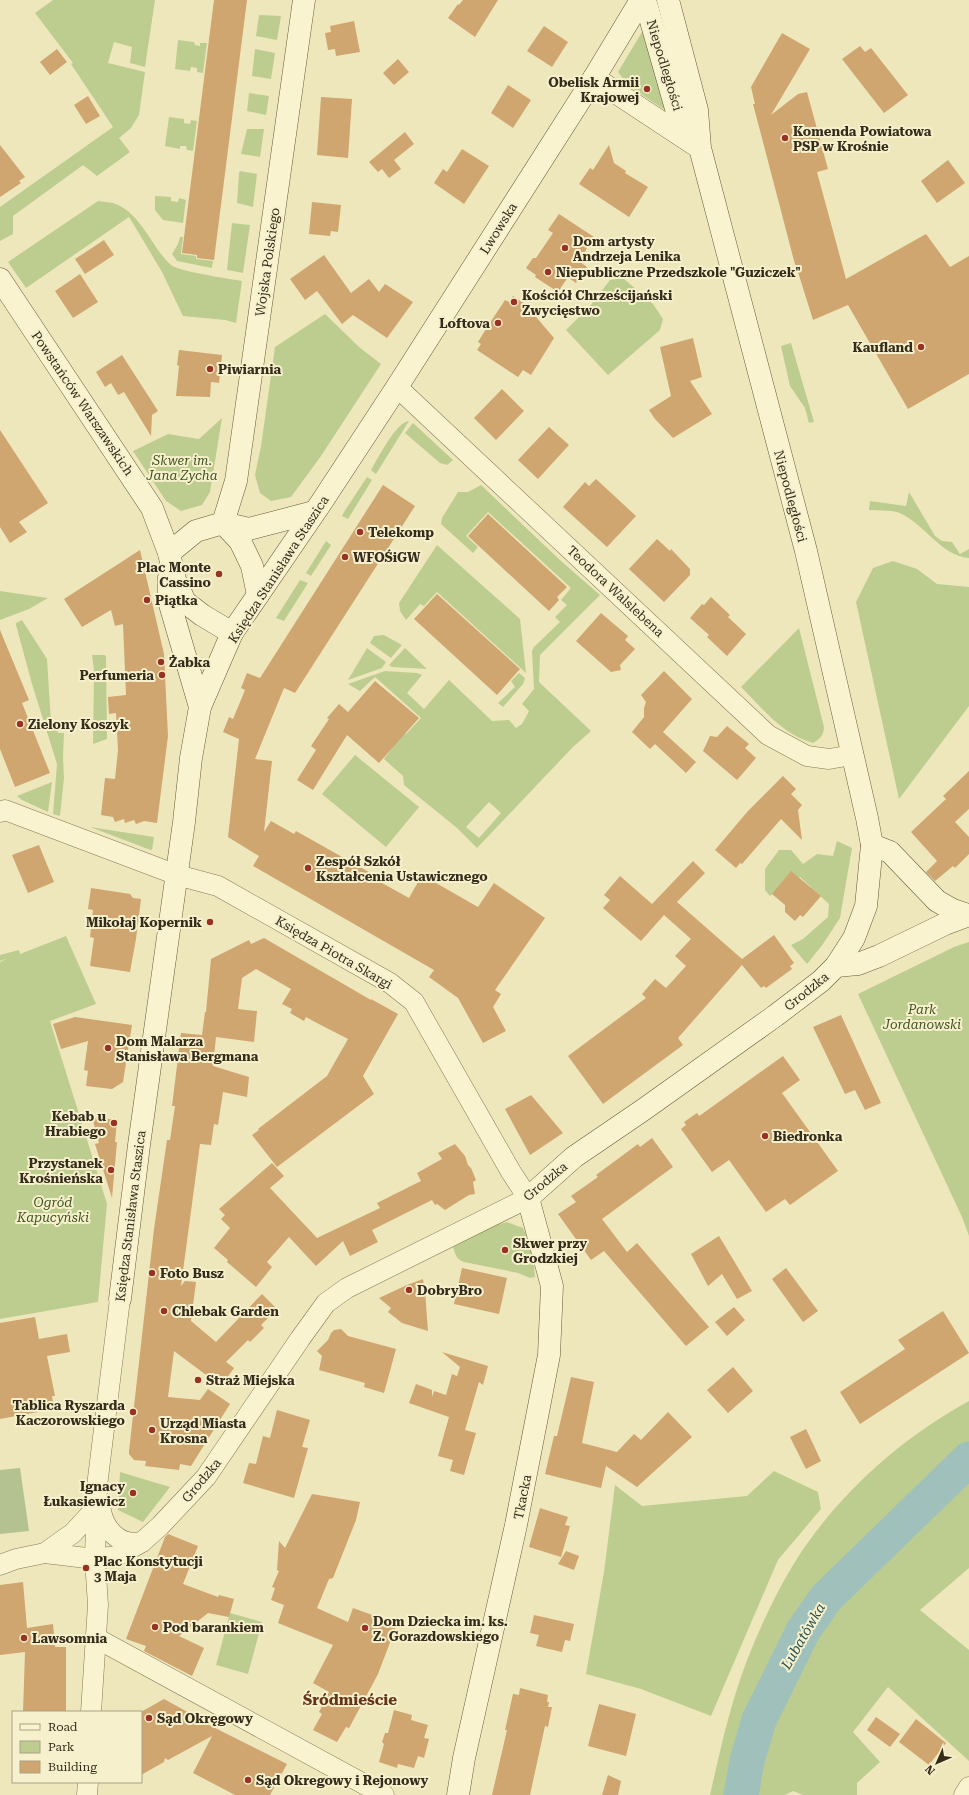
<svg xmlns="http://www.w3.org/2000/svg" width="969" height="1795" font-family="'Roboto Serif',serif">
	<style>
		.green { fill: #bdcd90; fill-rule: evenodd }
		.cemetery { fill: #b4c190 }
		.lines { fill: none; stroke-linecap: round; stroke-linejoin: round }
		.river { stroke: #a0c0bb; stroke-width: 35 }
		.building { fill: #cfa570 }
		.street-casing { stroke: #877755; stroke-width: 21 }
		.secondary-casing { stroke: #695839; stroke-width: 23 }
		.street { stroke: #faf3cf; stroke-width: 20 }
		.secondary { stroke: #faf3cf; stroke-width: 22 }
		.poi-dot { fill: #983323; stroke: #f6f0cc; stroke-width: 1.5 }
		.labels { text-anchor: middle; stroke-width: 4; stroke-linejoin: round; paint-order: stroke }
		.street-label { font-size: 13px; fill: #362c1b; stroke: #f6f0cc }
		.poi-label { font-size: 13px; font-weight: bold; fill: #362c1b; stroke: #f6f0cc; text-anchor: start }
		.park-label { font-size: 13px; font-style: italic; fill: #3f5320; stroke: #f6f0cc }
		.water-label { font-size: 14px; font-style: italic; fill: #295256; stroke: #f6f0cc }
		.quarter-label { font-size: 15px; font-weight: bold; fill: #643318; stroke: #f6f0cc }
	</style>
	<rect width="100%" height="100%" fill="#efe7bc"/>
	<g class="green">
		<polygon points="53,0 155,0 145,67 130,63 132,47 114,42 108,63 145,72 139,115 131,128 119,138 130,152 97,176 83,165 13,216 13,234 0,241 0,207 113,127 71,64 73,63 35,13"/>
		<polygon points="259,15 281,16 277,40 256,36"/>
		<polygon points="645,27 665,110 629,86 618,72"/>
		<polygon points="178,40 194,42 195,45 200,46 200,43 207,43 203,73 197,72 197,68 191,67 190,71 175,69"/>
		<polygon points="255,49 275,53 271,79 252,76"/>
		<polygon points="249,93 269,96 266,115 247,111"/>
		<polygon points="169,117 184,119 184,123 190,124 191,120 197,121 193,151 187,150 186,146 180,146 180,149 165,146"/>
		<polygon points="247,129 264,129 260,157 241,154"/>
		<polygon points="240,171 257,174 253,207 237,203 239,173"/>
		<polygon points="155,196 171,197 171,201 178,202 179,198 186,200 183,223 163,220 155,210"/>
		<path d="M 98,201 C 103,202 108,202 113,203 C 141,212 151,247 171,265 C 177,271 230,279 242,281 L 236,323 L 225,320 L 183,316 L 162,272 L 128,215 L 129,217 L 26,288 L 8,262 Z"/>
		<polygon points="232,223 250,225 243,273 227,270"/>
		<polygon points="180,237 183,237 181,254 196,256 196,259 213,261 212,268 177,261 172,254 178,244"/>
		<polygon points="623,278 653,304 663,319 660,330 608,375 566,330 591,305 610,280"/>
		<polygon points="325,314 359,347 381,364 321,456 291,497 271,501 260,493 255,475 261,446 275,347"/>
		<polygon points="791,343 814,422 809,423 805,408 790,386 781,346"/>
		<polygon points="222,418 210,492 202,505 181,511 166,501 133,451 168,434 199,439"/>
		<path d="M 409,421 L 376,474 L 371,470 C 378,458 396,422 409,421 Z"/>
		<polygon points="413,423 453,460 447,465 440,463 405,433"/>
		<polygon points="367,477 372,480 348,519 342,516 344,512"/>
		<path d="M 481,485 L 561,561 L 600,595 L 540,655 L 539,682 L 591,731 L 573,747 L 477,848 L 457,828 L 404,785 L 403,776 L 384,759 L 404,732 L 406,734 L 421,718 L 375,677 L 360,691 L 348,684 L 385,671 L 417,673 L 422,675 L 407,693 L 424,709 L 449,680 L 492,721 L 509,720 L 516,728 L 522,724 L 529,711 L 522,704 L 534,689 L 532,651 L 534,647 L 560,622 L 555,617 L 567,605 L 561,600 L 571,588 L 488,512 L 466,536 L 478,547 L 473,553 L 441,524 L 442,518 L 458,492 L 468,492 ZM 489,802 L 501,813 L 479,838 L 466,827 Z"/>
		<path d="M 909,492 L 935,536 L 942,541 L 952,542 L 960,554 L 969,549 L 969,558 C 940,556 923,521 897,512 C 889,510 878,511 869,510 L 870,501 L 906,506 Z"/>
		<polygon points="326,541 331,545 311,576 306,573"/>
		<polygon points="437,545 520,619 526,673 437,592 424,606 420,604 406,620 400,611 399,603"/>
		<polygon points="893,561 917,569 937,584 969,587 969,706 899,799 856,602 873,568"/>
		<polygon points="300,580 308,583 284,621 276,618"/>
		<polygon points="0,591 48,598 29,609 0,620"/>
		<polygon points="22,620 47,659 51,722 57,723 58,733 64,733 63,758 64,778 60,816 53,814 57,764 32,684 16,625 16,623"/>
		<path d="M 799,628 L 824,727 C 824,735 820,739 813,743 C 783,735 762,708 741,687 Z"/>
		<polygon points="384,635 402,645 391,658 370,643 374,636"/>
		<polygon points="367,648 386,662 382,668 348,680"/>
		<polygon points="405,648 427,669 392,667 389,665"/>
		<polygon points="92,655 105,655 106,657 107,739 93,744 94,670"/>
		<polygon points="519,673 525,678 523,684 503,707 498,703 515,687 511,681"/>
		<polygon points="355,755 419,807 386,847 322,794"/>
		<polygon points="52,782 48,812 22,800 17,796"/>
		<polygon points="90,827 154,837 152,850 148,849"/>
		<polygon points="837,841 852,848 840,918 823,944 807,964 791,945 803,939 828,917 829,904 800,877 789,880 770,896 765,890 765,869 779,850 791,850 803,864 817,854 833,856"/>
		<polygon points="66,936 96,1004 50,1021 107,1204 98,1302 0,1319 0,962 8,958 0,961 0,955 19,950 20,954"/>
		<polygon points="969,942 969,1236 962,1217 858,994 954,947"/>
		<path d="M 507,1222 L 523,1228 L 532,1249 L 535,1277 L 530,1278 L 518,1273 L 464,1262 C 457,1260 455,1254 453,1247 L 495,1225 Z"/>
		<path d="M 969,1401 L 969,1568 L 920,1610 L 969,1650 L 969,1761 L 888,1687 L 853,1732 L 880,1762 L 857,1783 L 857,1795 L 803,1795 L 793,1791 L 785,1795 L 710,1795 C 720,1751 730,1705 746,1663 C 760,1627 777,1590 798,1557 C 840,1493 901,1438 969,1401 Z"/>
		<polygon points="774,1471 818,1492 821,1509 778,1560 711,1716 641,1689 586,1674 604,1572 615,1485 642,1506 747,1496"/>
		<polygon points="120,1472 170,1487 143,1522 118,1510"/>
		<polygon points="230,1613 262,1622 248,1674 216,1665"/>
	</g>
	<polygon class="cemetery" points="20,1468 29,1531 0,1534 0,1470"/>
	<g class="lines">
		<polyline class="river" points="741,1795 747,1761 759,1720 803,1631 826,1598 969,1459"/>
	</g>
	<g class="building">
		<polygon points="214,0 247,0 214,260 197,258 197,255 182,253"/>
		<polygon points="463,0 498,0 475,37 448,18 458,4 459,5"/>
		<polygon points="354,21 360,52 336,56 335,49 328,50 325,33 331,32 330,26"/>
		<polygon points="544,26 568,42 552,67 527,51"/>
		<polygon points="782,33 810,49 771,115 798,94 807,92 828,169 817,172 846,279 926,234 950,267 969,256 969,374 908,409 848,305 813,320 798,272 797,272 753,104 755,104 751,87"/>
		<polygon points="860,46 865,52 871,48 908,95 884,113 842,59"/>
		<polygon points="57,49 67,62 50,75 40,62"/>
		<polygon points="398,59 409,72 394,85 383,73"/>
		<polygon points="508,85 531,100 513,128 491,113"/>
		<polygon points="88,96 100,116 86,124 74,105"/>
		<polygon points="321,97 352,99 348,158 317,155"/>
		<polygon points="405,132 414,144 394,160 401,169 389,178 382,169 378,172 369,162"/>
		<polygon points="0,145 25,177 19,181 21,183 0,197"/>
		<polygon points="609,145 614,163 626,171 625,173 648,187 629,217 579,184 590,168 593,170"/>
		<polygon points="462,149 489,166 464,204 434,183 443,169 447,172"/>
		<polygon points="948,160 965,183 937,203 921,181"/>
		<polygon points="312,202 341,205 338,232 331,231 330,236 309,234"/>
		<polygon points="559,214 594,237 579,261 587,267 576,283 568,277 558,292 535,277 536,275 526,268 533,258 536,258 553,233 548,230"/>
		<polygon points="104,240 114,255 85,274 75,259"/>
		<polygon points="324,255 351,293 369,279 379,292 385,284 413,302 387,338 353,315 342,324 317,291 305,300 290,279"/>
		<polygon points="80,274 98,302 73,318 55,291"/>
		<polygon points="513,296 525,304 554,338 531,375 523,370 518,377 477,350 481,344 478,342 486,329 505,300 509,302"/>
		<polygon points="693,338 702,377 690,381 712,414 673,438 655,419 649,410 671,396 660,347"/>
		<polygon points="179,350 222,355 219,383 211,382 210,397 176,396 179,366 177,365"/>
		<polygon points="122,355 158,411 152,415 151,436 124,392 118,395 111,383 105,387 96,372"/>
		<polygon points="502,389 524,411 496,440 474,418"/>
		<polygon points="549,427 569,445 538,479 518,460"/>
		<polygon points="0,430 48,503 19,522 27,532 10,543 0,527"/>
		<polygon points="596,479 636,516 607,547 563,507 585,482 589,486"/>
		<polygon points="383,485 415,506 295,693 284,688 255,759 272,761 264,832 271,821 294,834 296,831 383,880 382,883 409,898 422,875 478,907 494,883 545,918 495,990 501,994 493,1007 506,1031 483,1043 458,998 429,977 434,970 253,866 259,856 228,837 239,739 223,732 229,717 233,719 245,690 241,688 247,673 260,678"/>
		<polygon points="488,514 567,587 557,597 559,600 549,611 468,536"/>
		<polygon points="657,539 670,551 671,549 690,569 690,575 664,602 629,569"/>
		<polygon points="140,550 164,654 168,736 157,823 144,821 136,824 134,820 125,823 124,819 115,822 113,817 101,815 105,778 115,779 118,750 116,713 109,714 108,697 126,695 123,624 115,626 111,610 82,627 64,599"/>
		<polygon points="437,594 520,669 497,695 414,619"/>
		<polygon points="711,597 730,615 728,617 746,634 727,656 707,637 709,635 690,618 702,604 704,605"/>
		<polygon points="601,613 628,636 625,640 635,649 620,665 621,670 611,672 576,641"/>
		<polygon points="0,630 29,700 22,703 50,773 15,787 0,749"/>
		<polygon points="664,671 692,699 663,732 696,762 686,773 655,744 650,749 632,732 644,717 644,708 646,702 641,695"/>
		<polygon points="375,681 419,718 379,763 347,735 313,790 297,780 316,750 311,746 329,719 327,718 339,704 348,712"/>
		<polygon points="727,726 749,744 745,748 756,758 737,780 703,751 710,736 717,737"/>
		<polygon points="969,771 969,809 955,822 969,837 969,854 955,868 953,866 935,881 926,872 937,861 911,832 946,799 943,796"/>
		<polygon points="783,776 796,789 791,794 802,805 798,810 802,840 781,819 742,864 740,863 736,868 715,850 748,811"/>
		<polygon points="39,845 54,882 28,893 12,855"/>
		<polygon points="693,861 705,873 677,902 742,959 774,935 794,963 790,966 792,969 766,988 764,986 761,988 742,965 678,1038 683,1045 603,1104 568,1056 646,998 642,994 655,979 666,988 686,966 675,956 691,939 664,915 641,941 603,908 610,900 604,895 620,876 652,904"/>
		<polygon points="791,871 821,896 803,917 800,915 795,921 785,912 785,905 772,894"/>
		<polygon points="91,888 130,894 133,898 141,899 136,939 130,972 90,966 94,938 90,937 93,910 88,909"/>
		<polygon points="264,938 371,1000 371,999 398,1014 363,1076 374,1094 277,1167 252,1135 259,1130 258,1129 327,1076 348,1039 315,1022 306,1017 304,1021 290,1013 292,1009 282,1004 291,989 256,969 242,978 238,1009 257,1011 254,1042 216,1037 213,1066 249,1077 247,1097 223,1092 218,1125 214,1124 211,1145 200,1144 181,1286 185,1281 196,1282 191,1321 216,1342 262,1294 277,1309 261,1325 264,1328 250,1342 248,1340 226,1362 234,1368 221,1386 174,1351 168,1397 200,1400 208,1389 230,1404 191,1466 180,1464 179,1470 145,1466 146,1461 134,1460 129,1454 129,1451 154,1229 167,1140 170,1140 175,1106 172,1106 181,1033 202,1035 205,1012 206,1012 211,959 249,940 251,944"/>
		<polygon points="841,1015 881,1103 865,1110 855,1090 845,1094 813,1027"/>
		<polygon points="75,1017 132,1025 123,1082 112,1089 86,1086 88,1071 84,1070 88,1041 61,1049 53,1024"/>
		<polygon points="783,1056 800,1080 782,1093 838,1171 790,1205 785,1199 766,1212 729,1160 712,1172 681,1129 686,1125 684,1122 697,1113 699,1116 702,1114"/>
		<polygon points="531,1095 563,1133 530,1155 505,1109"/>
		<polygon points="92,1117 117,1120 115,1142 117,1142 112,1198 95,1144 99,1143"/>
		<polygon points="652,1138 673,1167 602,1219 627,1252 637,1243 709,1327 686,1346 604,1251 591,1260 558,1214 576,1202 571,1196 598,1177 596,1175 638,1144 640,1147"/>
		<polygon points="455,1144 465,1156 468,1165 471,1168 476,1180 473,1182 475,1194 469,1195 445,1210 437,1204 435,1205 432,1200 372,1230 378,1242 350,1256 343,1241 316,1266 289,1237 267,1262 272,1267 256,1287 227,1262 228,1260 214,1248 230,1228 221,1219 225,1215 219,1209 272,1163 284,1176 270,1188 317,1238 380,1208 377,1203 421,1181 417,1173 442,1159 438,1153"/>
		<polygon points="719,1236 752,1291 737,1299 722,1274 708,1286 691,1254"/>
		<polygon points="462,1268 507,1278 499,1314 454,1304"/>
		<polygon points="786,1268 818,1311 803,1322 772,1279"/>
		<polygon points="423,1279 425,1291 428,1331 402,1323 388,1312 391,1308 379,1298 407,1285"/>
		<polygon points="734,1307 745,1320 727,1336 715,1322"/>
		<polygon points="943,1311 969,1353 860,1424 840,1392 905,1349 898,1340"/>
		<polygon points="35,1317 39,1339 67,1334 70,1352 47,1356 55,1396 52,1396 54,1409 0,1419 0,1323"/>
		<polygon points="341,1329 348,1336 396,1349 384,1393 364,1387 365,1383 319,1370 322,1356 317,1351 328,1340 331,1333 334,1330"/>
		<polygon points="442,1352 488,1366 483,1385 479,1382 465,1430 476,1433 464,1475 450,1471 453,1460 438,1456 449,1417 409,1403 416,1384 432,1390 432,1397 434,1391 446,1395 452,1374 457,1376 460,1367"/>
		<polygon points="733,1367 753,1391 728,1413 707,1390"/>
		<polygon points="571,1377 594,1382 582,1443 617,1452 634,1434 641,1440 668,1412 692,1437 637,1487 606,1466 601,1488 545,1474 554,1436 557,1436"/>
		<polygon points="277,1410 310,1420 302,1447 308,1448 294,1498 243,1483 249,1463 256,1464 263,1436 270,1438"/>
		<polygon points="806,1429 821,1461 806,1469 790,1437"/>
		<polygon points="312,1494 360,1502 356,1520 333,1578 329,1579 317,1608 348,1622 353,1608 397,1624 378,1674 349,1728 346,1727 337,1742 313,1730 322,1714 319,1712 329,1692 313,1683 333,1645 278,1623 284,1605 271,1600 275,1588 272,1587 279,1571 277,1570 279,1541 285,1548"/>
		<polygon points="540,1508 568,1517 565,1525 570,1526 561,1557 529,1547"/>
		<polygon points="168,1534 198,1546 183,1584 218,1597 219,1595 234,1599 229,1617 208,1613 179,1636 204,1648 192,1676 144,1651 146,1646 126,1639 165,1537"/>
		<polygon points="566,1551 579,1556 574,1570 558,1564"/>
		<polygon points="23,1582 27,1628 53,1624 55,1647 66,1647 66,1712 23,1712 25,1652 0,1655 0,1585"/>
		<polygon points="534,1615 574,1624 570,1641 565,1640 562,1652 536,1646 539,1635 530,1633"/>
		<polygon points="520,1688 548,1695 547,1702 549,1702 548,1707 552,1707 548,1727 545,1726 530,1795 492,1795 507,1730 505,1730 513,1694 519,1695"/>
		<polygon points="164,1699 202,1720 201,1721 287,1764 270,1795 235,1795 193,1773 212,1736 168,1760 165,1758 164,1762 141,1775 141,1712"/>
		<polygon points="599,1704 636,1714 626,1756 588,1746"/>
		<polygon points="394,1710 412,1715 411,1720 428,1725 424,1738 429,1739 424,1758 418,1756 414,1768 398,1764 397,1768 379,1762 384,1744 382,1742 385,1733 388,1733"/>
		<polygon points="876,1717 900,1734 890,1747 867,1730"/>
		<polygon points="916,1719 946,1743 929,1765 899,1742"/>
		<polygon points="608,1775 621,1781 618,1795 602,1795"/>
	</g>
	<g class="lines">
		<g class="street-casing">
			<g id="street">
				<polyline points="397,387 768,735 807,756 829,759 852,755"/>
				<polyline points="0,812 5,810 177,875 218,886 390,983 414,1002 511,1172 528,1198 347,1288 326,1303 300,1339 206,1477 160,1526 142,1542 117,1556 95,1559 45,1553 16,1559 0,1565"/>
				<path d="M 100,1506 C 103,1528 118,1547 142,1542"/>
				<polyline points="45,1553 73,1533 96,1508"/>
				<polyline points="96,1638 384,1795"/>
				<polyline points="91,1712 98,1605 95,1559 97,1486 120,1299"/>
				<polyline points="87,1795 88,1782"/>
				<polyline points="964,1795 969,1787"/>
			</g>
		</g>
		<g class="secondary-casing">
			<g id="secondary">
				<polyline points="645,0 677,112 698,144"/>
				<polyline points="594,78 694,144"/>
				<polyline points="0,279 152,508 169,553 175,580 185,602 202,615 232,633"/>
				<polyline points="223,523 236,481 304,0"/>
				<polyline points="223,523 240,541 252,566 258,595"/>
				<polyline points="169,553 196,531 223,523 249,529 314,512"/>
				<polyline points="169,578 169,601 200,707"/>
				<polyline points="872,845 890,852 937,901 953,910 968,915"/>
				<polyline points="836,966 858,964 879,956 945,924 969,915"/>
				<polyline points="120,1299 139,1145 184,822 191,758 200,707 232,633 321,503 397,387 594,78 641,0"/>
				<polyline points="458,1795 464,1758 516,1525 549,1355 552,1286 528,1198 574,1157 643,1110 775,1016 821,981 836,966 854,938 866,906 872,845 867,818 806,551 700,148 697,110 668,0"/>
			</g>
		</g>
		<use href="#street" class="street"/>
		<use href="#secondary" class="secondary"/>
	</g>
	<g class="poi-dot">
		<circle cx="647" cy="89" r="4"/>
		<circle cx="785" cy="138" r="4"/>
		<circle cx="565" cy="248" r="4"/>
		<circle cx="548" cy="272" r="4"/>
		<circle cx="514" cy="302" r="4"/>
		<circle cx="498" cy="323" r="4"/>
		<circle cx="921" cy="347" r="4"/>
		<circle cx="210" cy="369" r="4"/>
		<circle cx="360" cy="532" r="4"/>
		<circle cx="345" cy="557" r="4"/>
		<circle cx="219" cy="574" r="4"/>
		<circle cx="147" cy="600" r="4"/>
		<circle cx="161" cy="662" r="4"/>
		<circle cx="162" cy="675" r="4"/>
		<circle cx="20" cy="724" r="4"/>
		<circle cx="308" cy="868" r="4"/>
		<circle cx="210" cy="922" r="4"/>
		<circle cx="108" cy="1048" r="4"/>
		<circle cx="114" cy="1123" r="4"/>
		<circle cx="765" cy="1136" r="4"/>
		<circle cx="111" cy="1170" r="4"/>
		<circle cx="505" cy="1250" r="4"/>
		<circle cx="152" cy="1273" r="4"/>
		<circle cx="409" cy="1290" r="4"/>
		<circle cx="164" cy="1311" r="4"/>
		<circle cx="198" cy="1380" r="4"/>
		<circle cx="133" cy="1412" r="4"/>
		<circle cx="152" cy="1430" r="4"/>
		<circle cx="133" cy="1493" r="4"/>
		<circle cx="86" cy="1568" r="4"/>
		<circle cx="155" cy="1627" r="4"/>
		<circle cx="365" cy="1628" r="4"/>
		<circle cx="24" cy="1638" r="4"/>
		<circle cx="149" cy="1718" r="4"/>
		<circle cx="248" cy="1780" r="4"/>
	</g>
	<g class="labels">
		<g class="street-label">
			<text transform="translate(665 65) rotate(73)" y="5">Niepodległości</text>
			<text transform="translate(498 228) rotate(-58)" y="5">Lwowska</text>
			<text transform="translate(267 262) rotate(-82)" y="5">Wojska Polskiego</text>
			<text transform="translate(83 403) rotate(56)" y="5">Powstańców Warszawskich</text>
			<text transform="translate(791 496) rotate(75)" y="5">Niepodległości</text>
			<text transform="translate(278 569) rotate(-57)" y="5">Księdza Stanisława Staszica</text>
			<text transform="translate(616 591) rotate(43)" y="5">Teodora Walslebena</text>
			<text transform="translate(334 952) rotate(30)" y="5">Księdza Piotra Skargi</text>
			<text transform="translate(806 991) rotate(-39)" y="5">Grodzka</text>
			<text transform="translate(545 1181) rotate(-40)" y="5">Grodzka</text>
			<text transform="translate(130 1216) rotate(-83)" y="5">Księdza Stanisława Staszica</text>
			<text transform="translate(201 1480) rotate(-50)" y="5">Grodzka</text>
			<text transform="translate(522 1497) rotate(-79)" y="5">Tkacka</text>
		</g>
		<g class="poi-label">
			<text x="639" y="87" text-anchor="end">Obelisk Armii<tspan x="639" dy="15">Krajowej</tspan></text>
			<text x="793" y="136">Komenda Powiatowa<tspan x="793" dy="15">PSP w Krośnie</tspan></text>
			<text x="573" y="246">Dom artysty<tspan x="573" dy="15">Andrzeja Lenika</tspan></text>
			<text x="556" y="277">Niepubliczne Przedszkole "Guziczek"</text>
			<text x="522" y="300">Kościół Chrześcijański<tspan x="522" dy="15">Zwycięstwo</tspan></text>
			<text x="490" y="328" text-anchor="end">Loftova</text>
			<text x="913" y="352" text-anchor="end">Kaufland</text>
			<text x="218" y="374">Piwiarnia</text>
			<text x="368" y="537">Telekomp</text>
			<text x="353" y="562">WFOŚiGW</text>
			<text x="211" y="572" text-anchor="end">Plac Monte<tspan x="211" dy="15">Cassino</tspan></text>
			<text x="155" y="605">Piątka</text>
			<text x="169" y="667">Żabka</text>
			<text x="154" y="680" text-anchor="end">Perfumeria</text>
			<text x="28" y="729">Zielony Koszyk</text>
			<text x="316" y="866">Zespół Szkół<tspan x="316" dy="15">Kształcenia Ustawicznego</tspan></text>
			<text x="202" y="927" text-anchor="end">Mikołaj Kopernik</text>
			<text x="116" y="1046">Dom Malarza<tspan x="116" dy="15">Stanisława Bergmana</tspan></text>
			<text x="106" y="1121" text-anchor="end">Kebab u<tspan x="106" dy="15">Hrabiego</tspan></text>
			<text x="773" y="1141">Biedronka</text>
			<text x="103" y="1168" text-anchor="end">Przystanek<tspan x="103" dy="15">Krośnieńska</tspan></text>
			<text x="513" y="1248">Skwer przy<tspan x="513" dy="15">Grodzkiej</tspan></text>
			<text x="160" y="1278">Foto Busz</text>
			<text x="417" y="1295">DobryBro</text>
			<text x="172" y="1316">Chlebak Garden</text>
			<text x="206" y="1385">Straż Miejska</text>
			<text x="125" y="1410" text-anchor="end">Tablica Ryszarda<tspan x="125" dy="15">Kaczorowskiego</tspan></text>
			<text x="160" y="1428">Urząd Miasta<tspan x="160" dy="15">Krosna</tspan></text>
			<text x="125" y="1491" text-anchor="end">Ignacy<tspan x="125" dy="15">Łukasiewicz</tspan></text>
			<text x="94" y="1566">Plac Konstytucji<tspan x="94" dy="15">3 Maja</tspan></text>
			<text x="373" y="1626">Dom Dziecka im. ks.<tspan x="373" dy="15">Z. Gorazdowskiego</tspan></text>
			<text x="163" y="1632">Pod barankiem</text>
			<text x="32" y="1643">Lawsomnia</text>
			<text x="157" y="1723">Sąd Okręgowy</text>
			<text x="256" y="1785">Sąd Okregowy i Rejonowy</text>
		</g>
		<g class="park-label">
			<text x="182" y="465">Skwer im.<tspan x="182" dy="15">Jana Zycha</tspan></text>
			<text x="922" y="1014">Park<tspan x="922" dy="15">Jordanowski</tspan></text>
			<text x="53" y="1207">Ogród<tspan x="53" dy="15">Kapucyński</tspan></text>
		</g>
		<g class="water-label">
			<text transform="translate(803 1636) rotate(-60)" y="5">Lubatówka</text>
		</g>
		<g class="quarter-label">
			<text x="350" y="1705">Śródmieście</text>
		</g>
	</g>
	<rect x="12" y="1711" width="130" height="72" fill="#f6f0cc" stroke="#a9a285"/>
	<rect x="20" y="1724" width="20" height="6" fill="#faf3cf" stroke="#a9a285"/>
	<text x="48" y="1731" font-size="12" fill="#362c1b">Road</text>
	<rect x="20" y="1741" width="20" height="12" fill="#bdcd90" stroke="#a9a285"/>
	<text x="48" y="1751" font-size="12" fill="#362c1b">Park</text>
	<rect x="20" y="1761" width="20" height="12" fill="#cfa570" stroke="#a9a285"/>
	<text x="48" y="1771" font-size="12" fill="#362c1b">Building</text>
	<g transform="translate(937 1763) rotate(225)" stroke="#f6f0cc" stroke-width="3" paint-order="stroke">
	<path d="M0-3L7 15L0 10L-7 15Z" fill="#362c1b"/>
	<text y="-6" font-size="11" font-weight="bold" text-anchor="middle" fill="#362c1b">N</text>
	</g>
</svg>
